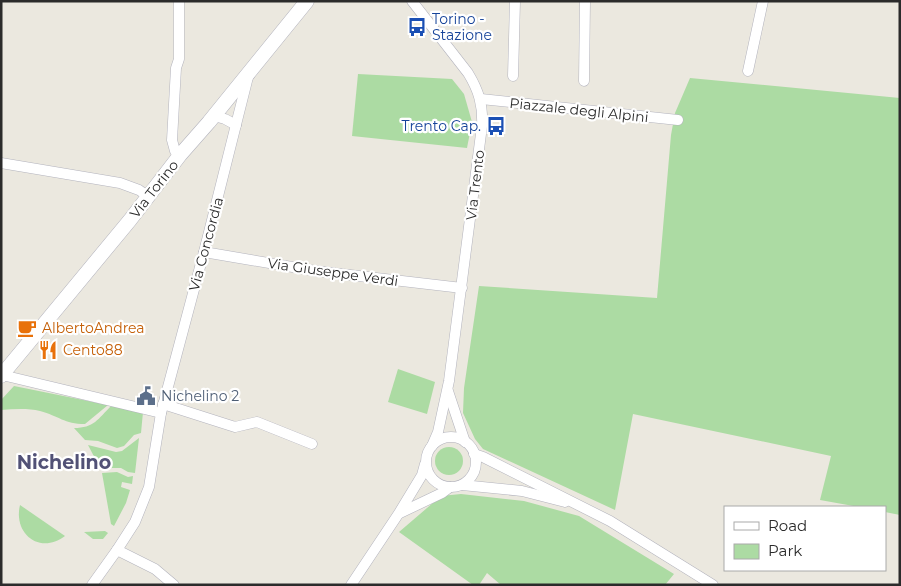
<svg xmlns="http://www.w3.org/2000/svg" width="901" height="586" font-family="Montserrat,sans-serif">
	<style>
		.green { fill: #acdba3 }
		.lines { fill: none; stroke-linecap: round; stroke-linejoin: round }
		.street-casing { stroke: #b3b3bd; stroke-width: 11 }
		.secondary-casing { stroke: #b3b3bd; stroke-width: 15 }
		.street { stroke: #fff; stroke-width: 10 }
		.secondary { stroke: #fff; stroke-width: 14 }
		.labels { text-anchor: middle; stroke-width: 4.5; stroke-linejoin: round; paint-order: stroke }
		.transit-label { font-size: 14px; fill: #164399; stroke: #fff; text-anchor: start }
		.street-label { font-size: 14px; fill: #2b2b2b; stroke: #fff }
		.food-label { font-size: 14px; fill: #c56008; stroke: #fff; text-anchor: start }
		.service-label { font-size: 14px; fill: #4e5e75; stroke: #fff; text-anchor: start }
		.district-label { font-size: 19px; font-weight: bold; fill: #515176; stroke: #fff }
	</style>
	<rect width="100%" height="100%" fill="#ebe8df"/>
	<g class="green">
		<polygon points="358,74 452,79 464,94 472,122 467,148 352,136"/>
		<polygon points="690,78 900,98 900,515 885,512 885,507 859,507 820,500 831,456 633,414 615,510 483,449 475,439 463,413 464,388 479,286 657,298 671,135 675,113"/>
		<polygon points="398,369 435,382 427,414 388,402"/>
		<path d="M 14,386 L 108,405 L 85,424 C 64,424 59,416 40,411 C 28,408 14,409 1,410 L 1,400 Z"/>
		<path d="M 111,406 L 143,412 L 141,433 L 134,435 L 124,446 L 117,448 L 98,441 L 85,440 L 74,428 C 94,428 98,419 111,406 Z"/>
		<polygon points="139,438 135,473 128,472 121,468 100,468 88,445 116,452 122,451"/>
		<circle cx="449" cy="461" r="14"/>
		<polygon points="117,472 128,477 133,476 132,484 122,482 121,487 130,490 126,503 114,526 111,524 102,473"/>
		<polygon points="461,494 524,501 579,516 674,574 665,585 501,585 487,573 479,585 473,585 399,532 441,496"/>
		<path d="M 20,505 L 65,536 C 40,555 13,534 20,505 Z"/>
		<polygon points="105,531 108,533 103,539 93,539 84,532"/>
	</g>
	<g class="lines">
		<g class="street-casing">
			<g id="street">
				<polyline points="179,1 179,59 176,68 172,140 175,151 180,155"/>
				<path d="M 412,1 L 468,73 C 479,91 483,105 482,126 L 449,381 L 438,432 L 432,446"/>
				<polyline points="748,71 763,1"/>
				<polyline points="513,76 515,1"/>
				<polyline points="584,81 585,1"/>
				<polyline points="481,99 678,120"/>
				<polyline points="214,116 225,119 236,125"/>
				<polyline points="1,163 120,183 139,190 149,197"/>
				<polyline points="204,252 316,271 462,288"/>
				<polyline points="2,375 161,413"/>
				<polyline points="448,391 465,442"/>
				<polyline points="163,404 235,427 257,422 312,444"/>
				<circle cx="451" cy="462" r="25"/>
				<polyline points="474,454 483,457 610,521 713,585"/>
				<polyline points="462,485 522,491 565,502"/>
				<polyline points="400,513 442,493 450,487"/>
				<polyline points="117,550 155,569 174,585"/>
				<polyline points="92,585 117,550 135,522 149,487 161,413 204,252 248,77"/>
				<polyline points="351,585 399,513 422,475 425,464"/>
			</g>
		</g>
		<g class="secondary-casing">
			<polyline id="secondary" points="1,376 130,220 180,155 209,122 307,1"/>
		</g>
		<use href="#street" class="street"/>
		<use href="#secondary" class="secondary"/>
	</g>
	<defs>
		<g id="bus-bare" transform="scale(1.5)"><path d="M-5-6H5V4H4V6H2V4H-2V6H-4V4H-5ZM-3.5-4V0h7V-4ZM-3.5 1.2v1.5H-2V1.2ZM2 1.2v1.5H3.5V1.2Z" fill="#1a4fb4" stroke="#fff" stroke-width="2.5" paint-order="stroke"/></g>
		<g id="cafe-bare" transform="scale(1.5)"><path d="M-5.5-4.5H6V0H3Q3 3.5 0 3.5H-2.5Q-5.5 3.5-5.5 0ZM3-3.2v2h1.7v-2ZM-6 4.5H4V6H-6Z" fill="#e8710a" stroke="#fff" stroke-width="2.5" paint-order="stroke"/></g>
		<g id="restaurant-bare" transform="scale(1.5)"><path d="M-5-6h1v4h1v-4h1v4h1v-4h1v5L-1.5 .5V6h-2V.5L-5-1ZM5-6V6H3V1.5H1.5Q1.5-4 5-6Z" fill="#e8710a" stroke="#fff" stroke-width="2.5" paint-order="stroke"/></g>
		<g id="civic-bare" transform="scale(1.5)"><path d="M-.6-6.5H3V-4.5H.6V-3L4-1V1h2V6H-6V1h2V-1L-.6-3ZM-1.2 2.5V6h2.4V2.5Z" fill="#5c6f8a" stroke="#fff" stroke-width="2.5" paint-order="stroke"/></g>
	</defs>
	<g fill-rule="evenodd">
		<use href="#bus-bare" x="417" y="27"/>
		<use href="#bus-bare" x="496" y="126"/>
		<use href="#cafe-bare" x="27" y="328"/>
		<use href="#restaurant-bare" x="48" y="350"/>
		<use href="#civic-bare" x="146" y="396"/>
	</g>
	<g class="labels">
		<g class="transit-label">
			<text x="432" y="24">Torino -<tspan x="432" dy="16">Stazione</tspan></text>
			<text x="481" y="131" text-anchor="end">Trento Cap.</text>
		</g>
		<g class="street-label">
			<text transform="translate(579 110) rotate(6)" y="5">Piazzale degli Alpini</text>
			<text transform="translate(475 185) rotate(-83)" y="5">Via Trento</text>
			<text transform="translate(154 189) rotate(-52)" y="5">Via Torino</text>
			<text transform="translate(206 244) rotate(-75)" y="5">Via Concordia</text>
			<text transform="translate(333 272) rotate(8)" y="5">Via Giuseppe Verdi</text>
		</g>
		<g class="food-label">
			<text x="42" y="333">AlbertoAndrea</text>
			<text x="63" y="355">Cento88</text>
		</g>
		<g class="service-label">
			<text x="161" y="401">Nichelino 2</text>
		</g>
		<g class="district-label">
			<text x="64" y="469">Nichelino</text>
		</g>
	</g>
	<rect width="901" height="586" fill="none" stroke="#2b2b2b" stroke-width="5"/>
	<rect x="724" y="506" width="162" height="65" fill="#ffffff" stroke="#aaaaaa"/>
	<rect x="734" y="522" width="25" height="8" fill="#ffffff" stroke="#aaaaaa"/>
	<text x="768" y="531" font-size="15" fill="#2b2b2b">Road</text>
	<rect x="734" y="544" width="25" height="15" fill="#acdba3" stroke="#aaaaaa"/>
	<text x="768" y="556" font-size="15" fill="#2b2b2b">Park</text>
</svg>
